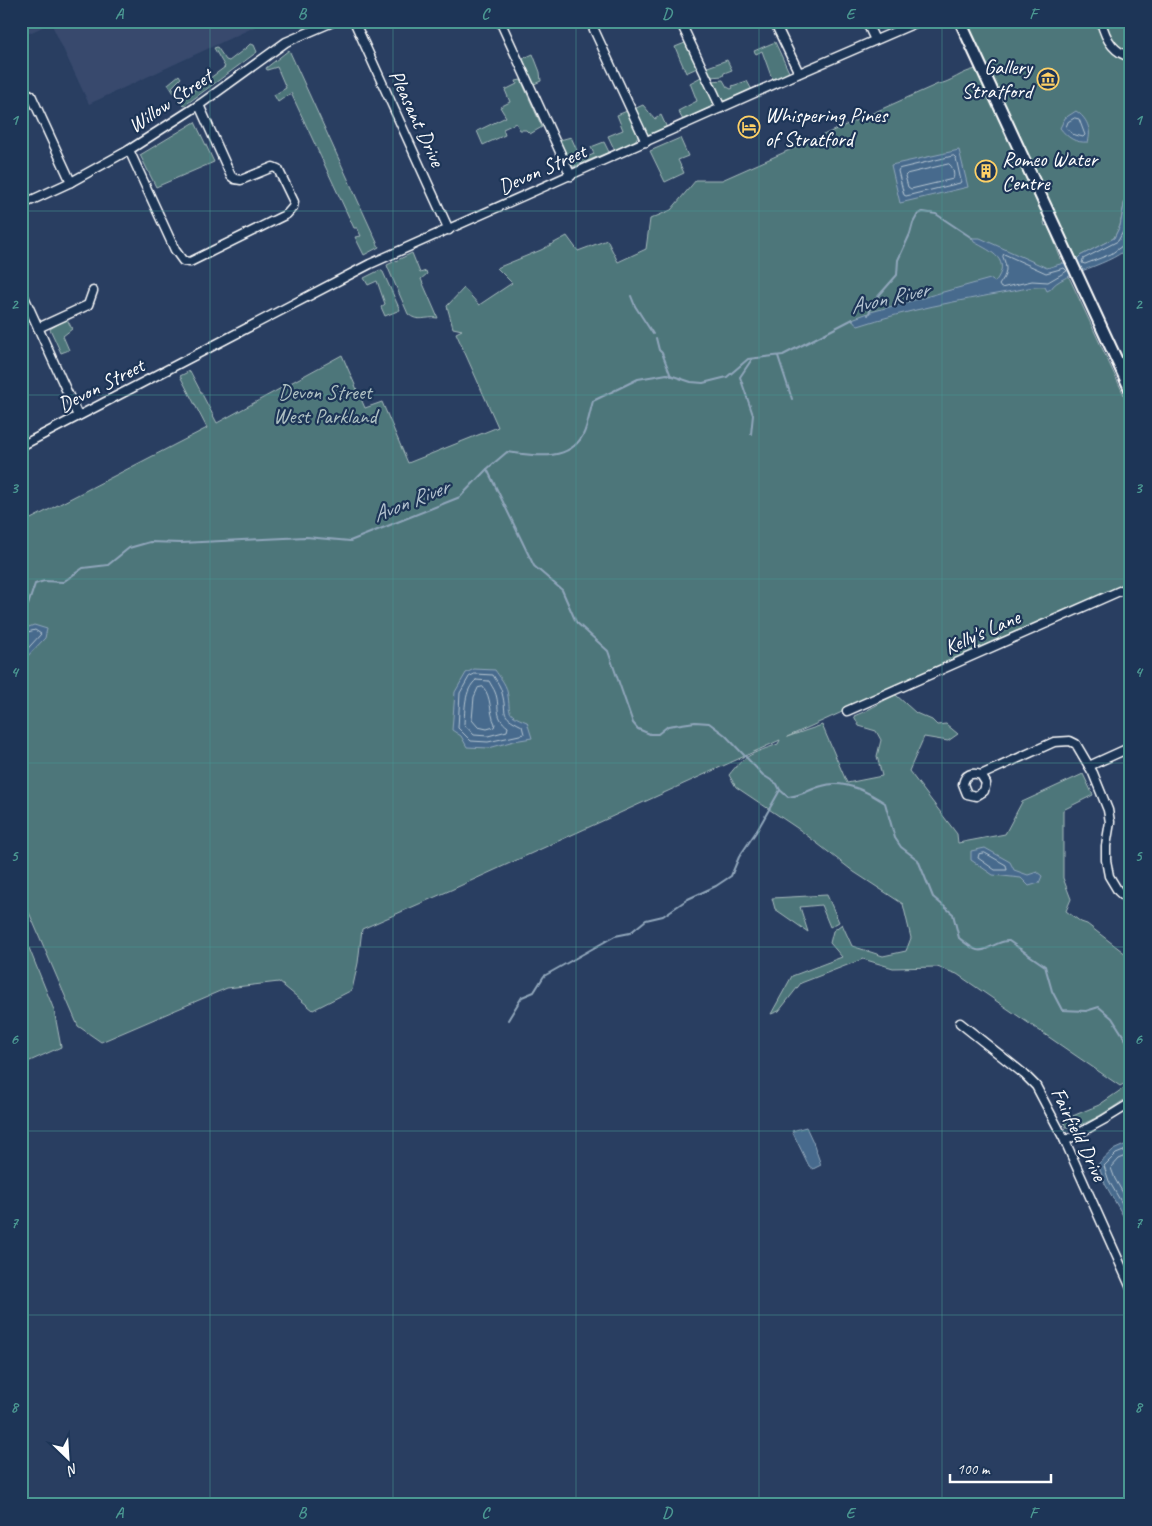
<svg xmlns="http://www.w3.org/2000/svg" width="1152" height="1526" font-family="Caveat,sans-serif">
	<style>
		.built { fill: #37496d }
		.green { fill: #4d767a; stroke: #a6babc }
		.water { fill: #466b8d; stroke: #90a6bb }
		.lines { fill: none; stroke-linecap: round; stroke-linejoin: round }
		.shore { stroke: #b5c4d1; stroke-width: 1 }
		.stream { stroke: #90a6bb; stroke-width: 2 }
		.minor-casing { stroke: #fff; stroke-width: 11 }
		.major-casing { stroke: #fff; stroke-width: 14 }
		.minor { stroke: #1d3557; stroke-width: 8 }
		.major { stroke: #1d3557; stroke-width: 10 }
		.grid { fill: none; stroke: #4b9892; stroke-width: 1; stroke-opacity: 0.55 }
		.labels { text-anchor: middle; stroke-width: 4.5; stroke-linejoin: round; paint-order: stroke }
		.poi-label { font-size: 21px; fill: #fff; stroke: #1d3557; text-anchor: start }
		.street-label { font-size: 21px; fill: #fff; stroke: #1d3557 }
		.park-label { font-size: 21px; fill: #afc1c3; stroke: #1d3557 }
		.water-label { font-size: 22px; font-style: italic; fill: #b5c4d1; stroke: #1d3557 }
		.neatline { fill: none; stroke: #4b9892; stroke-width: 2 }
		.grid-label { font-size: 16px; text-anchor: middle; font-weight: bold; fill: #4b9892 }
	</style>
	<rect width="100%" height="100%" fill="#293e61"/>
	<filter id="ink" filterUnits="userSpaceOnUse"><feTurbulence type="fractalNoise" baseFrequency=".02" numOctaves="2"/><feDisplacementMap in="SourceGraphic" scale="10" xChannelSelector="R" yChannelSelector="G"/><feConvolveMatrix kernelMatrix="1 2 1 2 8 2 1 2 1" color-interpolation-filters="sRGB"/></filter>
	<g filter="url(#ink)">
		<polygon class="built" points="21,21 263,21 263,23 89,104 51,23 21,37"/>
		<g class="green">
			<polygon points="966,21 1131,21 1131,181 1128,184 1120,226 1114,238 1080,256 1077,259 1000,99"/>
			<polygon points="775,42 789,72 775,80 771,76 762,51 756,54 754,51"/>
			<polygon points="685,43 697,68 686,73 675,47"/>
			<polygon points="250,44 254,45 257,52 184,106 179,101 168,84 179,75 181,78 172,87 182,99 225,67 214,48 217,47 226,60 229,61 246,48"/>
			<polygon points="289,50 379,247 364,255 355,237 361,236 357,228 354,228 291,93 278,102 274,95 286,88 277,67 267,70 266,68"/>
			<polygon points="533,54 540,72 541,81 532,85 520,60"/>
			<polygon points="727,60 732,70 724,73 723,76 710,77 705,68"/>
			<path d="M 977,69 L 1045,221 L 1044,222 L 1045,226 L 1048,225 L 1062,262 L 1131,410 L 1131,581 L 787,737 L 822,725 L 847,783 L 882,776 L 877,756 L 881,740 L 876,731 L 859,726 L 854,716 C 869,711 881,701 896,695 L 916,713 L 932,720 L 937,725 L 946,724 L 958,734 L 948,741 L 924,737 L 909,771 L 957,834 L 958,843 L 1005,834 L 1022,802 L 1083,774 L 1093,795 L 1063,810 L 1063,878 L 1071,899 L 1066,911 L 1081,922 L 1087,924 L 1131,958 L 1131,1080 L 1120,1086 L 957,974 L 937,967 L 893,968 L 863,959 L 801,983 L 779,1011 L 771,1014 L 792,976 L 842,957 L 830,943 L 833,931 L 842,924 L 852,946 L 883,956 L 906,951 L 911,938 L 903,904 L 854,872 L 800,830 L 736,787 L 729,775 C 745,754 754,753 778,744 L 780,740 L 451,890 L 362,929 L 358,963 L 352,990 L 313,1010 L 279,982 L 227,988 L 101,1042 L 78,1026 L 21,894 L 21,524 L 207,428 L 180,376 L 190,371 L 217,423 L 342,355 L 365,408 L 382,402 L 408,463 L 498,427 L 456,333 L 462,330 L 453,328 L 447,306 L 464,288 L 479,305 L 512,283 L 497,268 L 541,250 L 567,236 L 578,251 L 607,240 L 618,262 L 646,249 L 650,219 L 671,210 L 696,180 L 722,180 L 938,84 C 950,83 962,71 977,69 Z"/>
			<polygon points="701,77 713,101 711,107 683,120 678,111 697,101 690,83"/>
			<polygon points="521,80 542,127 530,134 526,130 520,130 516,123 503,129 505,135 483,145 477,131 506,117 500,107 510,102 505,90 517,84 516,81"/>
			<polygon points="723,80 727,87 731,89 733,88 732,86 747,81 752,90 729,100 724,101 720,98 712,81"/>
			<polygon points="643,105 655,119 661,115 667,128 650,135 645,133 634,109"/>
			<polygon points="627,111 638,136 635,141 615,151 608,136 623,130 617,115"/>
			<polygon points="195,122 214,162 156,187 140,155"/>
			<polygon points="571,137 579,155 573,160 573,163 594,154 591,147 604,142 609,152 573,167 567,160 559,142 560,140"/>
			<polygon points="680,138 688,156 678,160 684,173 665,182 650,151"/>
			<path d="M 412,253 L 420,273 L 426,271 L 427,274 L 421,279 L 438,318 C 426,316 418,323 408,314 L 388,268 L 387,265 Z"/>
			<polygon points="380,270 383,272 400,310 385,316 381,307 385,304 377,281 368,285 364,278"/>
			<polygon points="67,319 72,329 63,336 69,350 61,353 50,329"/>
			<polygon points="827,895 839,922 830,927 821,905 800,907 808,932 775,909 772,898"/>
			<polygon points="21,928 54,1010 61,1047 21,1065"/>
			<path d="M 1131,1083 L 1131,1095 C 1117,1105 1082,1130 1066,1127 L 1063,1120 L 1099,1105 Z"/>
		</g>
		<g class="water">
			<path d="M 1076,111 C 1087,118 1092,130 1088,142 C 1075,143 1068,138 1060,128 L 1065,118 Z"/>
			<polygon points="959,150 968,187 900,203 891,165"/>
			<path d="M 1131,181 L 1131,244 C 1116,265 1059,273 1051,289 L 1047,291 L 1045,287 C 1031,286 1021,290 1007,292 C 957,301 907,310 858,326 L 852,319 L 871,312 L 990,279 L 995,282 C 1012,260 992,252 974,242 L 972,238 L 980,238 L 1047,268 L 1077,259 L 1080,256 L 1114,238 L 1120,226 L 1128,184 Z"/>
			<polygon points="34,625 47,629 45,638 21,663 21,630"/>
			<path d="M 474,669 L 495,670 C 499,676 506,684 507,691 C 512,712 503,713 527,722 L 532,738 L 514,741 L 489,748 L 467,747 L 461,736 L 452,730 L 455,692 L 466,673 Z"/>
			<polygon points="985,848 1010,862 1014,870 1028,875 1037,872 1042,876 1039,883 1029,886 1021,878 993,875 971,860 971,851"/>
			<polygon points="806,1127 813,1142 821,1165 813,1169 809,1166 792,1131"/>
			<polygon points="1131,1142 1131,1233 1129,1226 1105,1184 1098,1164 1113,1150"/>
		</g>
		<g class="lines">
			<g class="shore">
				<polygon points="1075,118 1079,119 1085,135 1083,137 1072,134 1066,127 1068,122"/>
				<polygon points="954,156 956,158 961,181 960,183 906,196 904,195 898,171 899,169"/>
				<path d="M 949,164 C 953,166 955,175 953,179 L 911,189 L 908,187 L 905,176 L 907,174 Z"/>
				<polyline points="1131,198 1125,228 1118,241 1083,259 1082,263 1085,264 1111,254 1126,243 1131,242"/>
				<path d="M 1004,254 L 1046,273 L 1064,268 L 1067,271 L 1048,282 L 1032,281 L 1001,288 L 999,285 C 1007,274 1008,269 1003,257 Z"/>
				<polyline points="21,634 35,630 41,634 21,656"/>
				<path d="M 475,674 L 493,675 C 496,680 501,687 502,693 C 508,715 498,714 522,726 L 524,734 L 488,742 L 471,741 L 458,728 L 460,693 L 469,677 Z"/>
				<path d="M 476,680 L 489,681 C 491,685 494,689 495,692 C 501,706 493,716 508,727 L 507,731 L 488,736 L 474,735 L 464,724 C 465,709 464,690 476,680 Z"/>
				<path d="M 483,687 C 492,697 489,712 495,724 L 494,727 L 487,729 L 478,727 L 472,720 L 474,697 L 478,688 Z"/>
				<polygon points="985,853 1006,865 1007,870 995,870 978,858 979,854"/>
				<polyline points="1131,1148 1116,1154 1104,1166 1109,1181 1131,1219"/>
				<polyline points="1131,1154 1119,1159 1111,1168 1115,1179 1131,1207"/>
			</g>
			<g class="stream">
				<polyline points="631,296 635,306 653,334"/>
				<polyline points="868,315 875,300 897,275 898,260 910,234 913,223 918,214 923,212 936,214 972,238"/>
				<polyline points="656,338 659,350 662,353 671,376"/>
				<polyline points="778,356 792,399"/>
				<polyline points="751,434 753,415 740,377 752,359"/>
				<path d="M 487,469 L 534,566 L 562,590 L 576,622 L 608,651 L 633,723 L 638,729 L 650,734 L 658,734 L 668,726 L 695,722 L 709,723 L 725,735 L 763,775 L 777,784 L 780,790 L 788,797 C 801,796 810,789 822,786 C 843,779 867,791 885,803 L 895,838 L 901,847 L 918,860 L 933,897 L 953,914 L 959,938 C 964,942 971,948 977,950 C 986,953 997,940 1009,941 L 1045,966 L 1052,991 L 1062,1010 L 1086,1011 L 1099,1007 L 1112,1018 L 1131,1048"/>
				<path d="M 21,606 L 28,605 L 35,584 L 44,581 L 63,582 L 83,568 L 108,565 L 129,548 L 150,542 L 181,543 L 306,537 L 350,541 L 460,497 L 487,469 L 507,452 C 532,455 568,463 583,435 C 588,425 590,411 593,401 L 638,379 L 667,374 L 691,382 L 703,383 L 727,377 L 748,359 L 783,355 L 853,319"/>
				<polyline points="508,1020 522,997 534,992 544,976 615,936 630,933 646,920 663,916 688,899 716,886 731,876 739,857 758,829 780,790"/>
			</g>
			<g class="minor-casing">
				<g id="minor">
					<polyline points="354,21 449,230"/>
					<polyline points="500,21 571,176"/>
					<polyline points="590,21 646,142"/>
					<polyline points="680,21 721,108"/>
					<polyline points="774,21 799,73"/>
					<polyline points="866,21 875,40"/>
					<path d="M 1101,21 C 1105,38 1113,53 1131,57"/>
					<polyline points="21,90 31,95 71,182"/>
					<polyline points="129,150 175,250 183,261 190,262 287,214 293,207 294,202 278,169 273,167 241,180 235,179 231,176 199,105"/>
					<polyline points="21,205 71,182 129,150 199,105 286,42 335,21"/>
					<polyline points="21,290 78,416"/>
					<polyline points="38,328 88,305 93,291"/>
					<polyline points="21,446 370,264 788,78 920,21"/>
					<polyline points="847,711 1131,586"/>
					<polyline points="1089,766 1131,747"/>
					<path d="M 981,775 L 986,783 L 984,791 L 976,796 L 967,794 L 963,784 C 965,774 972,772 981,775 L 1054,742 L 1070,741 L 1076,744 L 1093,773 L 1108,810 L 1110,822 L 1106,846 L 1106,860 L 1109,876 L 1118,891 L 1131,903"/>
					<polyline points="960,1023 1024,1074 1036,1086 1065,1141 1131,1288"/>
					<polyline points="1065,1141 1105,1119 1131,1103"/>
				</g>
			</g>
			<g class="major-casing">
				<polyline id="major" points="960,21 1131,391"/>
			</g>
			<use href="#minor" class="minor"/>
			<use href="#major" class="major"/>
		</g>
	</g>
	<path class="grid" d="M 210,21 L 210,1505M 393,21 L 393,1505M 576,21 L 576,1505M 759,21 L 759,1505M 942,21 L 942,1505M 21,211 L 1131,211M 21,395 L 1131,395M 21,579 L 1131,579M 21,763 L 1131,763M 21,947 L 1131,947M 21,1131 L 1131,1131M 21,1315 L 1131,1315"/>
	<defs>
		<g id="museum-ring" transform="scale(1.125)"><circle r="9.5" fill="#1d3557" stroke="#ffd166" stroke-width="1.5"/><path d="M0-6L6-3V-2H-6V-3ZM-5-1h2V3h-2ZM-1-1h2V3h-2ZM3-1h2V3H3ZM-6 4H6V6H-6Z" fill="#ffd166"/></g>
		<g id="hotel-ring" transform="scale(1.125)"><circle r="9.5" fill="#1d3557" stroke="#ffd166" stroke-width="1.5"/><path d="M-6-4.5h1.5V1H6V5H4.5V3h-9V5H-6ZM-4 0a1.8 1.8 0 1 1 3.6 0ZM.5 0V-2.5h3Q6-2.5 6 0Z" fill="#ffd166"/></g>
		<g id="building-ring" transform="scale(1.125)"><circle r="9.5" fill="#1d3557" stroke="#ffd166" stroke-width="1.5"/><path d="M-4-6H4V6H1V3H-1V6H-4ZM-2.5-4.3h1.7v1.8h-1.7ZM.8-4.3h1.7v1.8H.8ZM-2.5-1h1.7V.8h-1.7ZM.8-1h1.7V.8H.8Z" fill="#ffd166"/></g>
	</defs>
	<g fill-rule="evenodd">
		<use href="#museum-ring" x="1048" y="79"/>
		<use href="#hotel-ring" x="749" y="127"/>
		<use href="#building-ring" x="986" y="171"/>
	</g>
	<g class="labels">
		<g class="poi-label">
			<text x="1032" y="74" text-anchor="end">Gallery<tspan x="1032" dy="24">Stratford</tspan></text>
			<text x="765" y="122">Whispering Pines<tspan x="765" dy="24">of Stratford</tspan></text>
			<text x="1002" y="166">Romeo Water<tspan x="1002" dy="24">Centre</tspan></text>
		</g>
		<g class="street-label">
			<text transform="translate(170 101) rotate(-34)" y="7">Willow Street</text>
			<text transform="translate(417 118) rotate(65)" y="7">Pleasant Drive</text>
			<text transform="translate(542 169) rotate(-24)" y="7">Devon Street</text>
			<text transform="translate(101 385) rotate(-27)" y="7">Devon Street</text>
			<text transform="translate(982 632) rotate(-24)" y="7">Kelly's Lane</text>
			<text transform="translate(1079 1134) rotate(64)" y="7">Fairfield Drive</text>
		</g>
		<g class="park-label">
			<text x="325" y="399">Devon Street<tspan x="325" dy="24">West Parkland</tspan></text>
		</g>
		<g class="water-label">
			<text transform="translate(889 297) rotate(-13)" y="8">Avon River</text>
			<text transform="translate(410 500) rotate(-22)" y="8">Avon River</text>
		</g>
	</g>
	<rect width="1152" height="1526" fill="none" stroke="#1d3557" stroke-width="55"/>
	<g transform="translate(68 1458) rotate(155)" stroke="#1d3557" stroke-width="4" paint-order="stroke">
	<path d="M0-4L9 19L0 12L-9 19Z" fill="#ffffff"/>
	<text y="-8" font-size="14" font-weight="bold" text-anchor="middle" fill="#ffffff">N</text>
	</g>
	<path d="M950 1474v8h101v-8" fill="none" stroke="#ffffff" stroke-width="2.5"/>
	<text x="957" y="1474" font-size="15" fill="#ffffff" stroke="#1d3557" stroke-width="4" paint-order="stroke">100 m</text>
	<rect x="28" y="28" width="1096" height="1470" class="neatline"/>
	<g class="grid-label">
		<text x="119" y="19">A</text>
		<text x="302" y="19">B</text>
		<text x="485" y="19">C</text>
		<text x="667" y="19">D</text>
		<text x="850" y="19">E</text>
		<text x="1033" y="19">F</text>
		<text x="14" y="125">1</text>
		<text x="1138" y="125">1</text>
		<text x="14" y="309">2</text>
		<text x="1138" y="309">2</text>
		<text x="14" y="493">3</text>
		<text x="1138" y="493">3</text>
		<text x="14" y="677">4</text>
		<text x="1138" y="677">4</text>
		<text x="14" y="861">5</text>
		<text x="1138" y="861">5</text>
		<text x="14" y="1044">6</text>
		<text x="1138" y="1044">6</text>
		<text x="14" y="1228">7</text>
		<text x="1138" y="1228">7</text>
		<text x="14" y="1412">8</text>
		<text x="1138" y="1412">8</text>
		<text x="119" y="1518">A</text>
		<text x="302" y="1518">B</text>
		<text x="485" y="1518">C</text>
		<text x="667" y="1518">D</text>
		<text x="850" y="1518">E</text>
		<text x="1033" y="1518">F</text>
	</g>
</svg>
